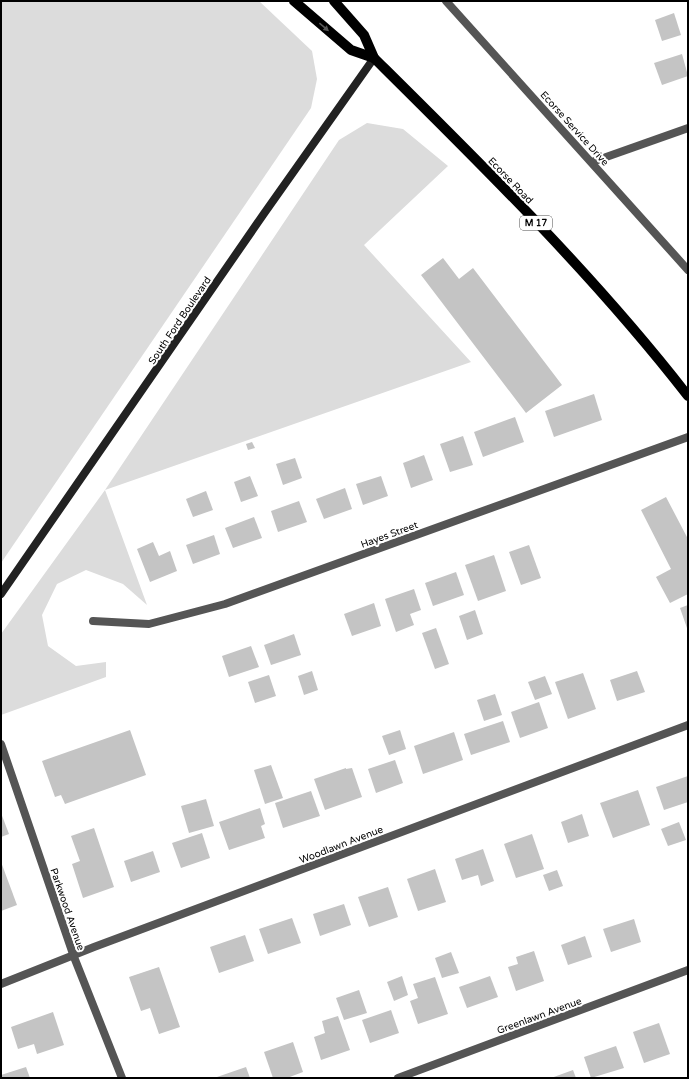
<svg xmlns="http://www.w3.org/2000/svg" width="689" height="1079" font-family="'Varela Round',sans-serif">
	<style>
		.green { fill: #dcdcdc }
		.building { fill: #c4c4c4 }
		.lines { fill: none; stroke-linecap: round; stroke-linejoin: round }
		.minor { stroke: #555; stroke-width: 8 }
		.tertiary { stroke: #555; stroke-width: 8 }
		.secondary { stroke: #222; stroke-width: 8 }
		.primary { stroke: #000; stroke-width: 10 }
		.oneway { fill: #595959 }
		.labels { text-anchor: middle; stroke-width: 4; stroke-linejoin: round; paint-order: stroke }
		.shield { fill: #fff; stroke: #4c4c4c; stroke-width: 1 }
		.shield-label { font-size: 9px; font-weight: bold; fill: #000 }
		.street-label { font-size: 10px; fill: #000; stroke: #fff }
	</style>
	<rect width="100%" height="100%" fill="#fff"/>
	<g class="green">
		<polygon points="1,1 259,1 312,51 317,79 311,108 1,563"/>
		<polygon points="367,123 403,129 448,166 364,245 471,362 105,490 147,605 123,584 86,570 57,584 42,615 48,646 76,666 106,662 106,677 1,715 1,634 105,490 339,140"/>
	</g>
	<g class="building">
		<polygon points="674,13 681,35 662,41 655,20"/>
		<polygon points="682,54 688,76 662,85 654,63"/>
		<polygon points="443,258 459,279 473,268 562,385 526,413 421,275"/>
		<polygon points="594,394 602,420 554,437 545,411"/>
		<polygon points="515,417 524,442 483,457 474,432"/>
		<polygon points="463,436 473,465 450,472 440,444"/>
		<polygon points="252,442 255,448 248,450 246,444"/>
		<polygon points="424,455 433,480 411,488 403,463"/>
		<polygon points="295,458 302,478 283,485 276,464"/>
		<polygon points="250,476 258,496 241,502 234,482"/>
		<polygon points="381,476 388,496 363,505 356,484"/>
		<polygon points="345,488 352,509 324,519 316,499"/>
		<polygon points="206,491 213,510 193,517 186,499"/>
		<polygon points="666,497 688,539 688,594 670,603 656,577 671,569 641,510"/>
		<polygon points="299,501 307,522 278,532 271,511"/>
		<polygon points="254,517 262,538 233,548 225,528"/>
		<polygon points="214,535 220,554 193,564 186,545"/>
		<polygon points="153,542 159,556 170,551 177,571 150,582 137,549"/>
		<polygon points="529,545 541,578 521,585 509,552"/>
		<polygon points="494,555 506,591 478,601 465,565"/>
		<polygon points="456,572 464,595 433,606 425,583"/>
		<polygon points="414,589 421,610 410,614 414,625 396,632 385,599"/>
		<polygon points="374,603 381,626 352,636 344,614"/>
		<polygon points="688,605 688,631 680,608"/>
		<polygon points="475,610 483,634 467,640 459,616"/>
		<polygon points="436,628 449,664 435,669 422,633"/>
		<polygon points="294,634 301,655 271,665 264,645"/>
		<polygon points="251,646 259,667 229,677 222,656"/>
		<polygon points="312,671 318,690 304,695 298,676"/>
		<polygon points="637,671 645,692 617,701 610,680"/>
		<polygon points="583,673 596,709 568,719 555,682"/>
		<polygon points="269,675 276,696 255,703 248,682"/>
		<polygon points="545,676 552,694 535,700 528,682"/>
		<polygon points="495,694 502,715 484,721 477,700"/>
		<polygon points="539,702 548,728 520,738 511,712"/>
		<polygon points="503,721 510,742 471,755 464,734"/>
		<polygon points="130,730 146,775 65,804 61,795 55,797 42,761"/>
		<polygon points="400,730 406,749 389,755 382,736"/>
		<polygon points="454,732 463,760 423,774 414,746"/>
		<polygon points="395,760 403,783 376,793 368,769"/>
		<polygon points="271,765 283,798 265,804 254,770"/>
		<polygon points="346,768 346,769 352,768 362,797 325,810 314,779"/>
		<polygon points="688,776 688,802 664,810 656,787"/>
		<polygon points="638,790 650,825 613,838 600,803"/>
		<polygon points="311,791 320,816 283,828 275,803"/>
		<polygon points="206,799 214,826 189,833 181,806"/>
		<polygon points="260,808 265,824 261,826 265,838 229,850 219,822"/>
		<polygon points="1,813 9,834 1,837"/>
		<polygon points="582,814 589,836 568,843 561,822"/>
		<polygon points="679,822 686,840 668,846 661,829"/>
		<polygon points="94,828 114,887 83,898 72,864 80,861 71,836"/>
		<polygon points="202,833 210,858 181,868 172,843"/>
		<polygon points="532,834 544,869 516,878 504,844"/>
		<polygon points="483,849 494,881 481,886 478,875 462,880 455,859"/>
		<polygon points="153,851 160,872 131,882 124,861"/>
		<polygon points="1,862 17,905 1,911"/>
		<polygon points="435,869 446,902 418,911 407,879"/>
		<polygon points="557,870 563,886 549,891 543,875"/>
		<polygon points="388,887 398,917 369,927 358,897"/>
		<polygon points="344,904 351,925 320,936 313,914"/>
		<polygon points="292,918 301,943 268,954 259,929"/>
		<polygon points="634,919 641,942 611,952 603,929"/>
		<polygon points="245,935 254,961 219,973 210,947"/>
		<polygon points="585,936 592,957 568,965 561,945"/>
		<polygon points="534,951 544,981 516,991 508,967 518,964 516,957"/>
		<polygon points="451,952 459,973 442,978 435,958"/>
		<polygon points="159,967 180,1027 159,1034 150,1008 141,1011 129,977"/>
		<polygon points="402,976 408,995 394,1001 387,982"/>
		<polygon points="490,976 498,997 467,1008 459,987"/>
		<polygon points="435,977 448,1014 418,1024 410,1001 418,998 413,984"/>
		<polygon points="359,990 367,1013 344,1020 336,998"/>
		<polygon points="391,1010 399,1033 370,1043 362,1020"/>
		<polygon points="53,1012 64,1045 37,1054 34,1044 18,1049 11,1027"/>
		<polygon points="338,1016 350,1050 321,1060 314,1037 325,1033 322,1021"/>
		<polygon points="659,1023 670,1054 644,1063 633,1032"/>
		<polygon points="293,1042 303,1072 287,1078 273,1078 264,1052"/>
		<polygon points="616,1046 624,1068 591,1078 584,1057"/>
		<polygon points="26,1067 30,1078 1,1078 1,1075"/>
		<polygon points="246,1067 250,1078 217,1078 217,1077"/>
		<polygon points="573,1070 576,1078 551,1078"/>
	</g>
	<g class="lines">
		<g class="minor">
			<polyline points="446,1 688,270"/>
			<polyline points="592,162 688,128"/>
			<polyline points="93,621 149,624 225,604 688,437"/>
			<polyline points="1,984 94,947 688,725"/>
			<polyline points="398,1078 688,970"/>
		</g>
		<polyline class="tertiary" points="1,744 74,957 122,1078"/>
		<polyline class="secondary" points="1,594 263,215 374,58"/>
		<g class="primary">
			<polyline points="294,1 351,50 374,58"/>
			<path d="M 334,1 L 364,35 L 374,58 C 483,166 594,275 688,396"/>
		</g>
	</g>
	<defs><path id="oneway-solid" d="M-6-.8H1V-3.2L6.5 0L1 3.2V.8H-6Z"/></defs>
	<use class="oneway" href="#oneway-solid" transform="translate(324 27) rotate(40)"/>
	<g class="labels">
		<rect class="shield" x="520" y="216" width="32" height="14" rx="3"/>
		<g class="shield-label">
			<text x="536" y="226">M 17</text>
		</g>
		<g class="street-label">
			<text transform="translate(575 128) rotate(48)" y="4">Ecorse Service Drive</text>
			<text transform="translate(511 180) rotate(46)" y="4">Ecorse Road</text>
			<text transform="translate(179 320) rotate(-56)" y="4">South Ford Boulevard</text>
			<text transform="translate(389 534) rotate(-20)" y="4">Hayes Street</text>
			<text transform="translate(341 844) rotate(-21)" y="4">Woodlawn Avenue</text>
			<text transform="translate(68 909) rotate(71)" y="4">Parkwood Avenue</text>
			<text transform="translate(539 1015) rotate(-20)" y="4">Greenlawn Avenue</text>
		</g>
	</g>
	<rect width="689" height="1079" fill="none" stroke="#000000" stroke-width="4"/>
</svg>
